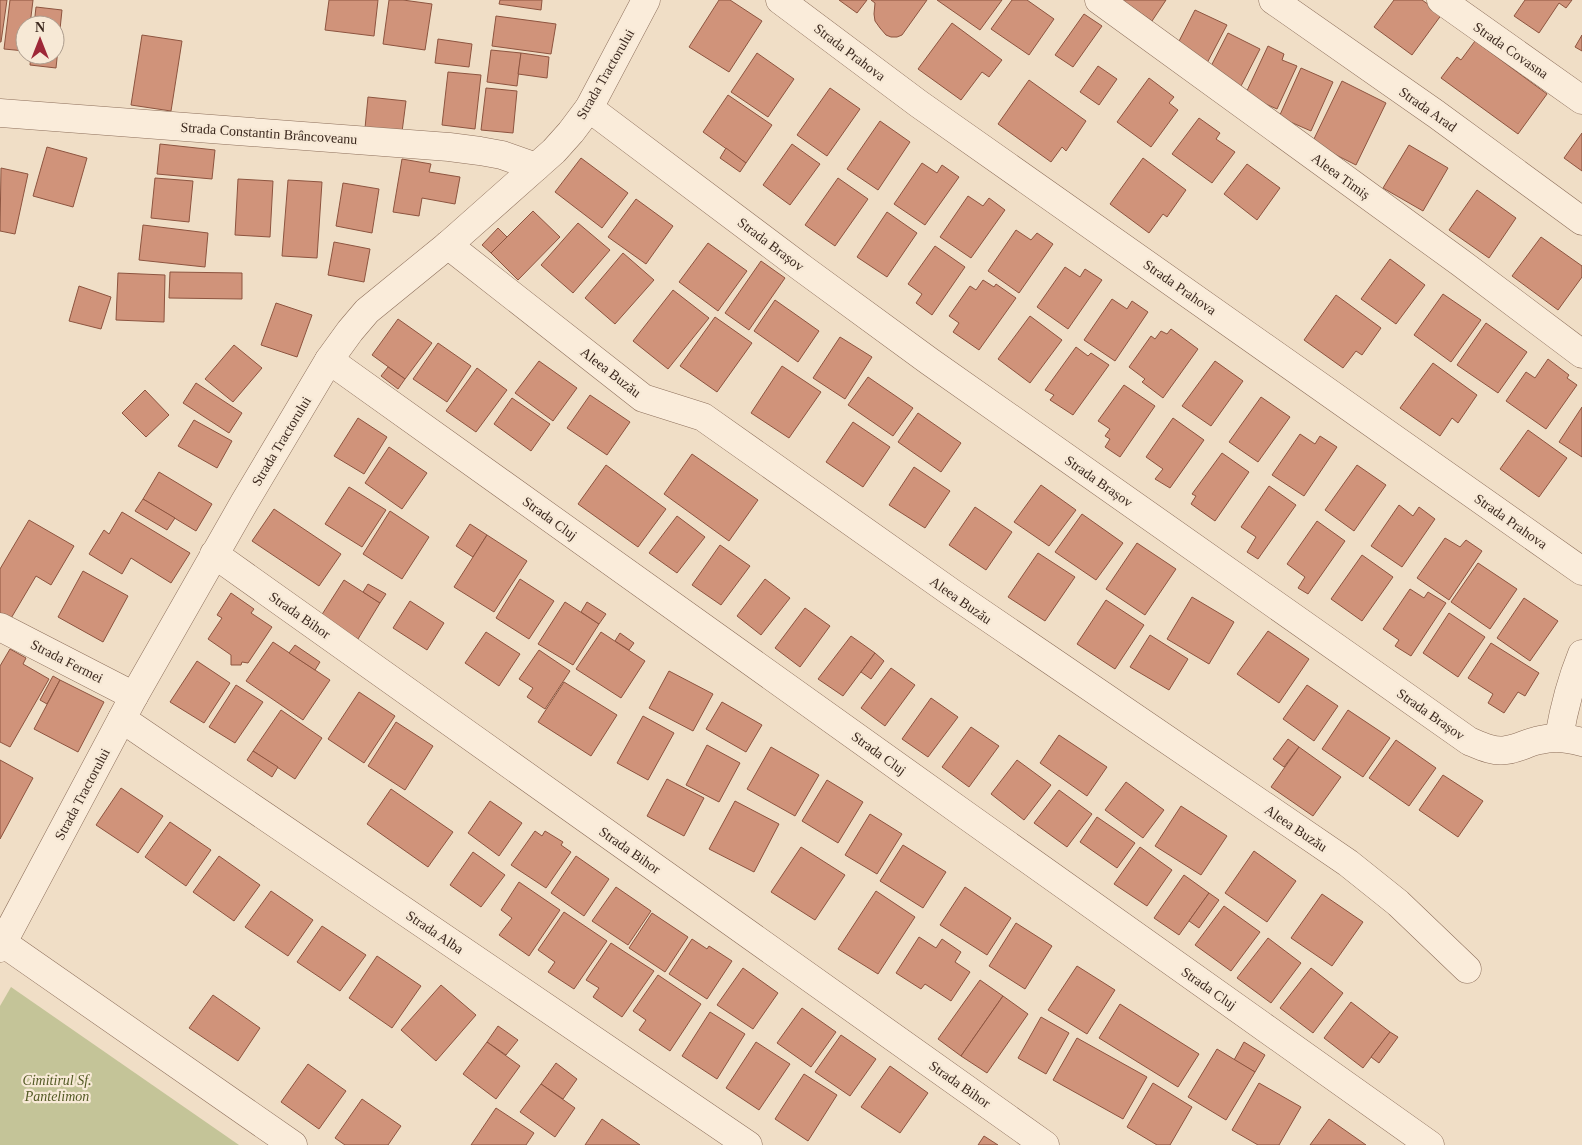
<svg xmlns="http://www.w3.org/2000/svg" width="1582" height="1145" font-family="'Times New Roman',serif">
	<style>
		.cemetery { fill: #c4c498 }
		.building { fill: #d0937a; stroke: #8d543f }
		.lines { fill: none; stroke-linecap: round; stroke-linejoin: round }
		.minor-casing { stroke: #8d6f5b; stroke-width: 29 }
		.minor { stroke: #faecda; stroke-width: 28 }
		.labels { text-anchor: middle; stroke-width: 4.5; stroke-linejoin: round; paint-order: stroke }
		.street-label { font-size: 14px; fill: #3c291f; stroke: #f7e9d6 }
		.park-label { font-size: 14px; font-style: italic; fill: #535a25; stroke: #f7e9d6 }
	</style>
	<rect width="100%" height="100%" fill="#f0dec6"/>
	<polygon class="cemetery" points="11,987 239,1145 0,1145 0,1006"/>
	<g class="building">
		<polygon points="0,0 7,0 1,42 0,42"/>
		<polygon points="10,0 33,0 30,25 25,25 25,51 4,49"/>
		<polygon points="329,0 378,0 374,36 325,30"/>
		<polygon points="389,0 403,0 432,4 425,50 383,44"/>
		<polygon points="500,0 542,0 541,10 499,4"/>
		<polygon points="719,0 730,0 762,21 729,72 689,47"/>
		<polygon points="839,0 867,0 857,13"/>
		<polygon points="871,0 927,0 902,35 897,37 891,37 886,35 880,28 875,21 874,14 875,3"/>
		<polygon points="937,0 1002,0 980,30"/>
		<polygon points="1012,0 1027,0 1054,19 1029,55 991,29"/>
		<polygon points="1122,0 1166,0 1152,21"/>
		<polygon points="1394,0 1422,0 1442,14 1412,55 1374,27"/>
		<polygon points="1525,0 1572,0 1566,8 1559,3 1539,33 1514,16"/>
		<polygon points="36,7 62,10 56,68 30,65 31,55 55,55 55,25 34,25"/>
		<polygon points="1195,10 1227,25 1206,65 1175,49"/>
		<polygon points="1084,14 1102,26 1073,67 1055,55"/>
		<polygon points="496,16 556,24 551,54 492,46"/>
		<polygon points="952,23 1002,60 989,77 982,72 961,100 918,69"/>
		<polygon points="1228,33 1260,49 1240,88 1208,72"/>
		<polygon points="142,35 182,41 171,111 131,105"/>
		<polygon points="1582,35 1582,51 1575,47"/>
		<polygon points="438,39 472,44 469,67 435,63"/>
		<polygon points="1475,41 1547,94 1518,134 1441,78 1457,57 1461,60"/>
		<polygon points="1268,46 1284,54 1282,60 1297,66 1277,109 1245,95"/>
		<polygon points="491,50 521,53 517,86 487,82"/>
		<polygon points="521,53 549,57 547,78 518,74"/>
		<polygon points="757,53 794,79 768,117 731,92"/>
		<polygon points="1098,66 1117,79 1099,105 1080,92"/>
		<polygon points="1301,68 1333,82 1311,131 1279,117"/>
		<polygon points="448,72 481,75 475,129 442,125"/>
		<polygon points="1149,78 1174,97 1169,103 1178,110 1151,147 1117,122"/>
		<polygon points="1029,80 1086,121 1066,151 1062,147 1051,162 998,124"/>
		<polygon points="1342,81 1386,103 1356,165 1312,143"/>
		<polygon points="486,88 517,91 513,133 481,130"/>
		<polygon points="830,88 860,109 827,156 797,135"/>
		<polygon points="728,95 772,125 746,163 703,132"/>
		<polygon points="368,97 406,101 402,132 365,128"/>
		<polygon points="1199,118 1220,133 1216,139 1235,152 1212,183 1172,154"/>
		<polygon points="880,121 910,142 878,190 847,169"/>
		<polygon points="1582,133 1582,171 1564,158"/>
		<polygon points="160,144 215,150 212,179 157,174"/>
		<polygon points="792,144 820,164 790,205 763,185"/>
		<polygon points="1409,145 1448,168 1423,211 1383,188"/>
		<polygon points="47,147 87,158 73,207 33,196"/>
		<polygon points="726,148 746,163 740,172 720,158"/>
		<polygon points="581,158 628,193 602,228 555,192"/>
		<polygon points="1143,158 1186,190 1167,217 1163,214 1149,233 1110,204"/>
		<polygon points="402,159 431,164 429,172 460,177 455,204 422,198 419,216 393,212"/>
		<polygon points="922,163 937,173 942,165 959,177 925,225 894,204"/>
		<polygon points="1247,164 1280,188 1257,220 1224,194"/>
		<polygon points="1,168 28,174 15,234 0,231"/>
		<polygon points="155,178 193,181 189,222 151,218"/>
		<polygon points="838,178 868,199 835,246 805,225"/>
		<polygon points="238,179 273,181 270,237 235,235"/>
		<polygon points="288,180 322,182 317,258 282,256"/>
		<polygon points="343,183 379,189 372,233 336,226"/>
		<polygon points="1477,190 1516,218 1489,258 1449,230"/>
		<polygon points="968,196 983,206 989,198 1005,210 971,258 940,237"/>
		<polygon points="636,199 673,226 646,264 608,237"/>
		<polygon points="533,211 560,237 518,280 491,253"/>
		<polygon points="887,212 917,233 887,277 857,257"/>
		<polygon points="578,223 610,250 573,293 541,265"/>
		<polygon points="143,225 208,233 205,267 139,260"/>
		<polygon points="498,228 507,237 491,253 482,245"/>
		<polygon points="1016,230 1031,240 1037,233 1053,244 1019,293 988,271"/>
		<polygon points="1541,237 1582,266 1582,277 1558,310 1512,276"/>
		<polygon points="334,242 370,249 364,282 328,275"/>
		<polygon points="708,243 747,271 718,311 679,282"/>
		<polygon points="935,246 965,267 932,315 916,303 922,294 908,284"/>
		<polygon points="623,253 654,280 615,324 585,298"/>
		<polygon points="1390,259 1425,285 1396,324 1361,299"/>
		<polygon points="761,261 785,278 749,330 725,313"/>
		<polygon points="1065,267 1080,277 1085,269 1102,280 1068,329 1037,307"/>
		<polygon points="170,272 242,273 242,299 169,298"/>
		<polygon points="118,273 165,275 164,322 116,320"/>
		<polygon points="983,280 994,287 996,284 1016,298 979,350 953,332 959,323 949,316 970,286 976,290"/>
		<polygon points="79,286 111,297 101,329 69,321"/>
		<polygon points="673,290 709,318 668,369 633,341"/>
		<polygon points="1443,294 1481,320 1451,362 1414,335"/>
		<polygon points="1336,295 1381,328 1362,355 1356,351 1343,368 1304,340"/>
		<polygon points="1112,299 1127,309 1132,301 1148,312 1115,361 1084,340"/>
		<polygon points="775,300 819,331 798,362 754,331"/>
		<polygon points="276,303 312,315 297,357 261,345"/>
		<polygon points="1030,316 1062,340 1030,383 998,359"/>
		<polygon points="715,317 752,343 717,392 680,366"/>
		<polygon points="398,319 432,343 405,379 372,355"/>
		<polygon points="1486,323 1527,352 1498,393 1457,365"/>
		<polygon points="1171,329 1198,349 1163,398 1142,382 1145,379 1129,367 1151,336 1155,339 1161,331 1167,334"/>
		<polygon points="840,337 872,357 845,399 813,378"/>
		<polygon points="438,343 471,366 447,402 413,379"/>
		<polygon points="234,345 262,368 233,402 205,379"/>
		<polygon points="1076,347 1088,356 1091,353 1109,365 1073,415 1050,400 1054,395 1045,390"/>
		<polygon points="1548,359 1569,375 1567,378 1577,385 1546,429 1506,401 1526,372 1535,378"/>
		<polygon points="539,361 577,388 553,421 515,393"/>
		<polygon points="1215,361 1243,381 1211,426 1182,406"/>
		<polygon points="1433,363 1477,395 1458,423 1452,418 1440,436 1400,408"/>
		<polygon points="782,366 821,392 789,438 751,413"/>
		<polygon points="388,367 405,379 398,389 381,376"/>
		<polygon points="477,368 507,390 476,432 446,411"/>
		<polygon points="868,377 913,408 893,436 848,405"/>
		<polygon points="196,383 242,413 229,433 183,403"/>
		<polygon points="1124,385 1155,406 1120,457 1105,447 1110,439 1105,436 1110,429 1098,421"/>
		<polygon points="145,390 169,415 146,437 122,413"/>
		<polygon points="590,395 630,422 607,455 567,428"/>
		<polygon points="1261,397 1290,417 1258,462 1229,442"/>
		<polygon points="512,398 550,424 531,451 494,424"/>
		<polygon points="1582,407 1582,457 1559,442"/>
		<polygon points="918,413 961,443 941,472 898,442"/>
		<polygon points="358,418 387,437 364,474 334,456"/>
		<polygon points="1173,418 1204,440 1170,488 1155,479 1163,469 1146,457"/>
		<polygon points="194,420 232,441 217,468 178,446"/>
		<polygon points="853,422 890,447 863,487 826,462"/>
		<polygon points="1528,430 1567,458 1539,497 1500,469"/>
		<polygon points="1300,434 1315,444 1320,436 1337,447 1304,496 1272,475"/>
		<polygon points="389,447 427,473 402,509 365,483"/>
		<polygon points="1222,453 1249,472 1215,521 1191,504 1196,496 1192,494"/>
		<polygon points="692,454 758,500 729,541 664,494"/>
		<polygon points="606,465 666,509 638,547 578,504"/>
		<polygon points="1357,465 1386,485 1354,531 1325,510"/>
		<polygon points="914,467 950,491 925,528 889,505"/>
		<polygon points="159,472 212,504 196,531 143,499"/>
		<polygon points="1041,485 1076,510 1049,546 1014,522"/>
		<polygon points="1269,486 1296,505 1258,559 1247,552 1256,537 1241,527"/>
		<polygon points="349,487 386,510 362,547 325,524"/>
		<polygon points="143,499 175,518 167,530 135,511"/>
		<polygon points="1399,505 1413,516 1419,507 1435,519 1402,567 1371,546"/>
		<polygon points="975,507 1012,532 986,570 949,545"/>
		<polygon points="274,509 341,554 319,586 252,541"/>
		<polygon points="390,511 429,537 402,579 363,554"/>
		<polygon points="122,512 190,553 171,583 131,558 122,574 89,554 104,530 109,534"/>
		<polygon points="1082,514 1123,543 1096,580 1055,552"/>
		<polygon points="677,516 705,537 677,573 649,553"/>
		<polygon points="29,520 74,546 51,585 36,576 10,620 0,614 0,569"/>
		<polygon points="1317,521 1345,541 1308,594 1298,588 1305,577 1287,564"/>
		<polygon points="470,524 487,535 473,557 456,546"/>
		<polygon points="487,535 527,561 494,612 454,587"/>
		<polygon points="1445,538 1460,547 1466,540 1482,551 1449,600 1417,578"/>
		<polygon points="1137,543 1176,569 1145,615 1106,589"/>
		<polygon points="720,545 750,566 721,605 692,585"/>
		<polygon points="1038,553 1075,577 1045,621 1008,597"/>
		<polygon points="1362,555 1393,577 1362,621 1331,599"/>
		<polygon points="1478,563 1517,589 1490,629 1451,602"/>
		<polygon points="83,571 128,596 103,642 58,617"/>
		<polygon points="520,579 554,601 529,639 496,618"/>
		<polygon points="765,579 790,598 761,635 737,616"/>
		<polygon points="344,580 380,603 358,639 321,616"/>
		<polygon points="368,584 386,594 380,603 363,592"/>
		<polygon points="1410,589 1424,598 1428,592 1446,603 1411,656 1395,646 1399,640 1383,629"/>
		<polygon points="231,593 254,609 251,613 272,627 248,663 242,662 241,665 231,665 231,655 208,639 222,618 217,615"/>
		<polygon points="1192,597 1234,622 1209,664 1167,639"/>
		<polygon points="1524,598 1558,621 1530,661 1497,638"/>
		<polygon points="1106,600 1144,625 1115,669 1077,644"/>
		<polygon points="410,601 444,623 427,650 393,628"/>
		<polygon points="565,602 599,624 573,665 538,644"/>
		<polygon points="587,602 606,614 599,624 581,612"/>
		<polygon points="805,608 830,626 800,667 775,648"/>
		<polygon points="1449,613 1485,637 1458,677 1423,653"/>
		<polygon points="1268,631 1309,659 1279,703 1237,674"/>
		<polygon points="486,632 520,654 499,686 465,663"/>
		<polygon points="601,632 645,661 621,698 576,669"/>
		<polygon points="620,633 634,643 629,650 615,641"/>
		<polygon points="1150,635 1188,659 1169,690 1130,667"/>
		<polygon points="851,636 875,653 843,696 818,679"/>
		<polygon points="273,642 330,680 303,720 246,681"/>
		<polygon points="1491,643 1539,673 1525,696 1518,692 1504,713 1488,703 1493,694 1468,678"/>
		<polygon points="295,645 320,662 315,670 289,653"/>
		<polygon points="10,649 26,658 23,664 49,679 10,747 0,742 0,666"/>
		<polygon points="539,650 570,671 545,709 527,697 533,688 519,679"/>
		<polygon points="875,653 884,661 871,679 861,672"/>
		<polygon points="197,661 230,683 204,723 170,702"/>
		<polygon points="891,668 915,685 885,726 861,708"/>
		<polygon points="669,671 713,694 693,731 649,708"/>
		<polygon points="53,676 60,680 47,704 40,700"/>
		<polygon points="60,680 104,702 78,752 34,729"/>
		<polygon points="564,682 617,715 591,756 538,722"/>
		<polygon points="236,685 263,702 235,743 209,727"/>
		<polygon points="1307,685 1338,706 1314,741 1283,719"/>
		<polygon points="359,692 395,716 364,763 328,739"/>
		<polygon points="931,698 958,717 928,757 902,739"/>
		<polygon points="722,702 762,725 746,752 706,729"/>
		<polygon points="281,710 322,738 295,779 253,751"/>
		<polygon points="1348,710 1390,738 1363,777 1322,749"/>
		<polygon points="643,716 674,733 648,780 617,763"/>
		<polygon points="396,722 433,746 405,790 368,766"/>
		<polygon points="971,727 999,746 969,787 942,767"/>
		<polygon points="1059,735 1107,767 1087,796 1040,763"/>
		<polygon points="1288,739 1299,747 1284,767 1273,759"/>
		<polygon points="1396,740 1436,768 1409,806 1369,778"/>
		<polygon points="707,745 740,763 719,802 686,785"/>
		<polygon points="771,747 819,775 795,816 747,789"/>
		<polygon points="1299,747 1341,777 1313,816 1271,787"/>
		<polygon points="253,751 278,767 272,777 247,760"/>
		<polygon points="0,760 33,778 0,839"/>
		<polygon points="1017,760 1051,785 1024,820 991,794"/>
		<polygon points="1443,775 1483,801 1458,837 1419,810"/>
		<polygon points="667,779 704,798 684,836 647,816"/>
		<polygon points="827,780 863,802 838,843 802,821"/>
		<polygon points="1126,782 1164,810 1143,838 1105,810"/>
		<polygon points="121,788 163,816 138,853 96,825"/>
		<polygon points="391,789 453,832 428,867 367,824"/>
		<polygon points="1059,790 1092,814 1067,847 1034,823"/>
		<polygon points="490,801 522,823 499,856 468,833"/>
		<polygon points="735,801 779,824 754,872 709,849"/>
		<polygon points="1181,806 1227,836 1201,875 1155,846"/>
		<polygon points="870,814 902,834 877,874 845,855"/>
		<polygon points="1097,817 1135,843 1117,868 1080,842"/>
		<polygon points="170,822 211,850 186,886 145,857"/>
		<polygon points="535,831 542,836 545,831 563,842 561,845 571,852 546,888 511,865"/>
		<polygon points="903,845 946,872 923,908 880,881"/>
		<polygon points="801,847 845,875 815,920 771,892"/>
		<polygon points="1140,847 1172,870 1147,906 1114,884"/>
		<polygon points="1254,851 1296,881 1267,922 1225,893"/>
		<polygon points="473,852 505,875 481,907 450,885"/>
		<polygon points="219,856 260,885 234,921 193,892"/>
		<polygon points="576,856 609,879 584,916 551,893"/>
		<polygon points="1184,875 1209,893 1179,935 1154,918"/>
		<polygon points="519,882 560,910 529,956 499,935 512,918 501,910"/>
		<polygon points="616,887 651,911 628,945 592,921"/>
		<polygon points="965,887 1011,918 987,955 940,925"/>
		<polygon points="271,891 313,920 288,956 245,927"/>
		<polygon points="876,891 915,917 878,974 838,949"/>
		<polygon points="1209,893 1219,900 1199,928 1189,921"/>
		<polygon points="1322,894 1363,922 1332,966 1291,938"/>
		<polygon points="1224,906 1260,932 1231,971 1195,945"/>
		<polygon points="564,912 607,941 574,989 548,972 555,962 538,950"/>
		<polygon points="652,913 688,937 665,972 629,948"/>
		<polygon points="1016,923 1052,946 1025,989 989,966"/>
		<polygon points="322,926 366,955 340,991 297,962"/>
		<polygon points="919,937 936,948 942,939 961,952 955,962 970,972 951,1001 925,984 921,989 896,973"/>
		<polygon points="1268,938 1301,963 1271,1003 1237,978"/>
		<polygon points="692,939 707,949 709,946 732,961 707,999 669,974"/>
		<polygon points="611,943 654,971 622,1017 593,997 599,988 586,980"/>
		<polygon points="377,956 421,986 392,1028 349,998"/>
		<polygon points="1077,966 1115,990 1087,1034 1048,1010"/>
		<polygon points="743,968 778,993 753,1029 717,1005"/>
		<polygon points="1311,968 1343,993 1313,1033 1280,1008"/>
		<polygon points="658,975 701,1004 670,1051 639,1030 646,1020 633,1011"/>
		<polygon points="980,980 1003,996 961,1056 938,1039"/>
		<polygon points="441,985 476,1015 436,1061 401,1030"/>
		<polygon points="213,995 260,1028 238,1061 189,1028"/>
		<polygon points="1003,996 1028,1014 987,1073 961,1056"/>
		<polygon points="1351,1002 1390,1032 1363,1068 1324,1038"/>
		<polygon points="1120,1004 1199,1054 1178,1087 1099,1038"/>
		<polygon points="802,1008 836,1032 811,1067 777,1043"/>
		<polygon points="710,1012 745,1034 717,1079 682,1056"/>
		<polygon points="1041,1017 1069,1033 1046,1074 1018,1058"/>
		<polygon points="498,1026 518,1040 506,1055 487,1042"/>
		<polygon points="1390,1032 1398,1037 1379,1063 1371,1057"/>
		<polygon points="841,1035 876,1059 850,1096 815,1072"/>
		<polygon points="1077,1038 1147,1077 1123,1119 1053,1080"/>
		<polygon points="487,1042 520,1066 496,1099 463,1074"/>
		<polygon points="756,1042 790,1064 759,1110 726,1088"/>
		<polygon points="1244,1042 1265,1055 1255,1072 1234,1060"/>
		<polygon points="1217,1049 1255,1072 1226,1120 1188,1097"/>
		<polygon points="556,1063 577,1079 563,1099 541,1084"/>
		<polygon points="308,1064 346,1091 319,1129 281,1102"/>
		<polygon points="890,1066 928,1093 900,1133 861,1107"/>
		<polygon points="804,1074 837,1095 808,1141 775,1119"/>
		<polygon points="1153,1083 1192,1107 1170,1145 1157,1145 1127,1127"/>
		<polygon points="1259,1083 1301,1107 1279,1145 1258,1145 1232,1130"/>
		<polygon points="541,1084 575,1108 555,1137 520,1112"/>
		<polygon points="362,1099 401,1126 388,1145 345,1145 335,1138"/>
		<polygon points="496,1108 534,1133 526,1145 471,1145"/>
		<polygon points="602,1119 640,1145 585,1145"/>
		<polygon points="1329,1119 1366,1145 1310,1145"/>
		<polygon points="984,1136 998,1145 978,1145"/>
	</g>
	<g class="lines">
		<g class="minor-casing">
			<g id="minor">
				<polyline points="780,0 919,104 1582,571"/>
				<polyline points="1099,0 1461,263 1582,354"/>
				<polyline points="1273,0 1436,114 1582,221"/>
				<polyline points="1441,0 1582,100"/>
				<path d="M 589,108 L 802,268 L 929,361 L 1469,741 C 1481,746 1493,752 1506,750 C 1518,749 1528,742 1540,740 C 1554,736 1568,738 1582,742"/>
				<polyline points="0,113 449,147 480,151 502,155 536,167"/>
				<polyline points="448,245 643,398 703,417 952,593 1348,863 1398,903 1467,969"/>
				<polyline points="329,360 967,816 1430,1145"/>
				<polyline points="214,554 1045,1145"/>
				<polyline points="0,627 134,696"/>
				<polyline points="122,719 748,1145"/>
				<path d="M 1559,737 C 1564,708 1571,681 1582,654"/>
				<polyline points="3,943 293,1145"/>
				<polyline points="0,948 134,696 244,503 329,360 350,331 367,311 448,245 536,167 554,151 571,132 589,108 646,0"/>
			</g>
		</g>
		<use href="#minor" class="minor"/>
	</g>
	<g class="labels">
		<g class="street-label">
			<text transform="translate(1511 50) rotate(35)" y="5">Strada Covasna</text>
			<text transform="translate(850 52) rotate(37)" y="5">Strada Prahova</text>
			<text transform="translate(605 74) rotate(-60)" y="5">Strada Tractorului</text>
			<text transform="translate(1428 109) rotate(35)" y="5">Strada Arad</text>
			<text transform="translate(269 133) rotate(4)" y="5">Strada Constantin Brâncoveanu</text>
			<text transform="translate(1341 176) rotate(36)" y="5">Aleea Timiș</text>
			<text transform="translate(771 244) rotate(37)" y="5">Strada Brașov</text>
			<text transform="translate(1180 287) rotate(35)" y="5">Strada Prahova</text>
			<text transform="translate(611 372) rotate(38)" y="5">Aleea Buzău</text>
			<text transform="translate(281 441) rotate(-59)" y="5">Strada Tractorului</text>
			<text transform="translate(1099 481) rotate(35)" y="5">Strada Brașov</text>
			<text transform="translate(550 518) rotate(36)" y="5">Strada Cluj</text>
			<text transform="translate(1511 521) rotate(35)" y="5">Strada Prahova</text>
			<text transform="translate(961 600) rotate(35)" y="5">Aleea Buzău</text>
			<text transform="translate(300 615) rotate(35)" y="5">Strada Bihor</text>
			<text transform="translate(67 661) rotate(27)" y="5">Strada Fermei</text>
			<text transform="translate(1431 714) rotate(35)" y="5">Strada Brașov</text>
			<text transform="translate(879 753) rotate(36)" y="5">Strada Cluj</text>
			<text transform="translate(82 794) rotate(-62)" y="5">Strada Tractorului</text>
			<text transform="translate(1296 828) rotate(34)" y="5">Aleea Buzău</text>
			<text transform="translate(630 850) rotate(35)" y="5">Strada Bihor</text>
			<text transform="translate(435 932) rotate(34)" y="5">Strada Alba</text>
			<text transform="translate(1209 988) rotate(35)" y="5">Strada Cluj</text>
			<text transform="translate(960 1084) rotate(35)" y="5">Strada Bihor</text>
		</g>
		<g class="park-label">
			<text x="57" y="1085">Cimitirul Sf.<tspan x="57" dy="16">Pantelimon</tspan></text>
		</g>
	</g>
	<g transform="translate(40 40)"><circle r="24" fill="#f7e9d6" stroke="#ac9c8d"/>
	<path d="M0-4L9 19L0 12L-9 19Z" fill="#9e2838"/>
	<text y="-8" font-size="14" font-weight="bold" text-anchor="middle" fill="#3c291f">N</text>
	</g>
</svg>
